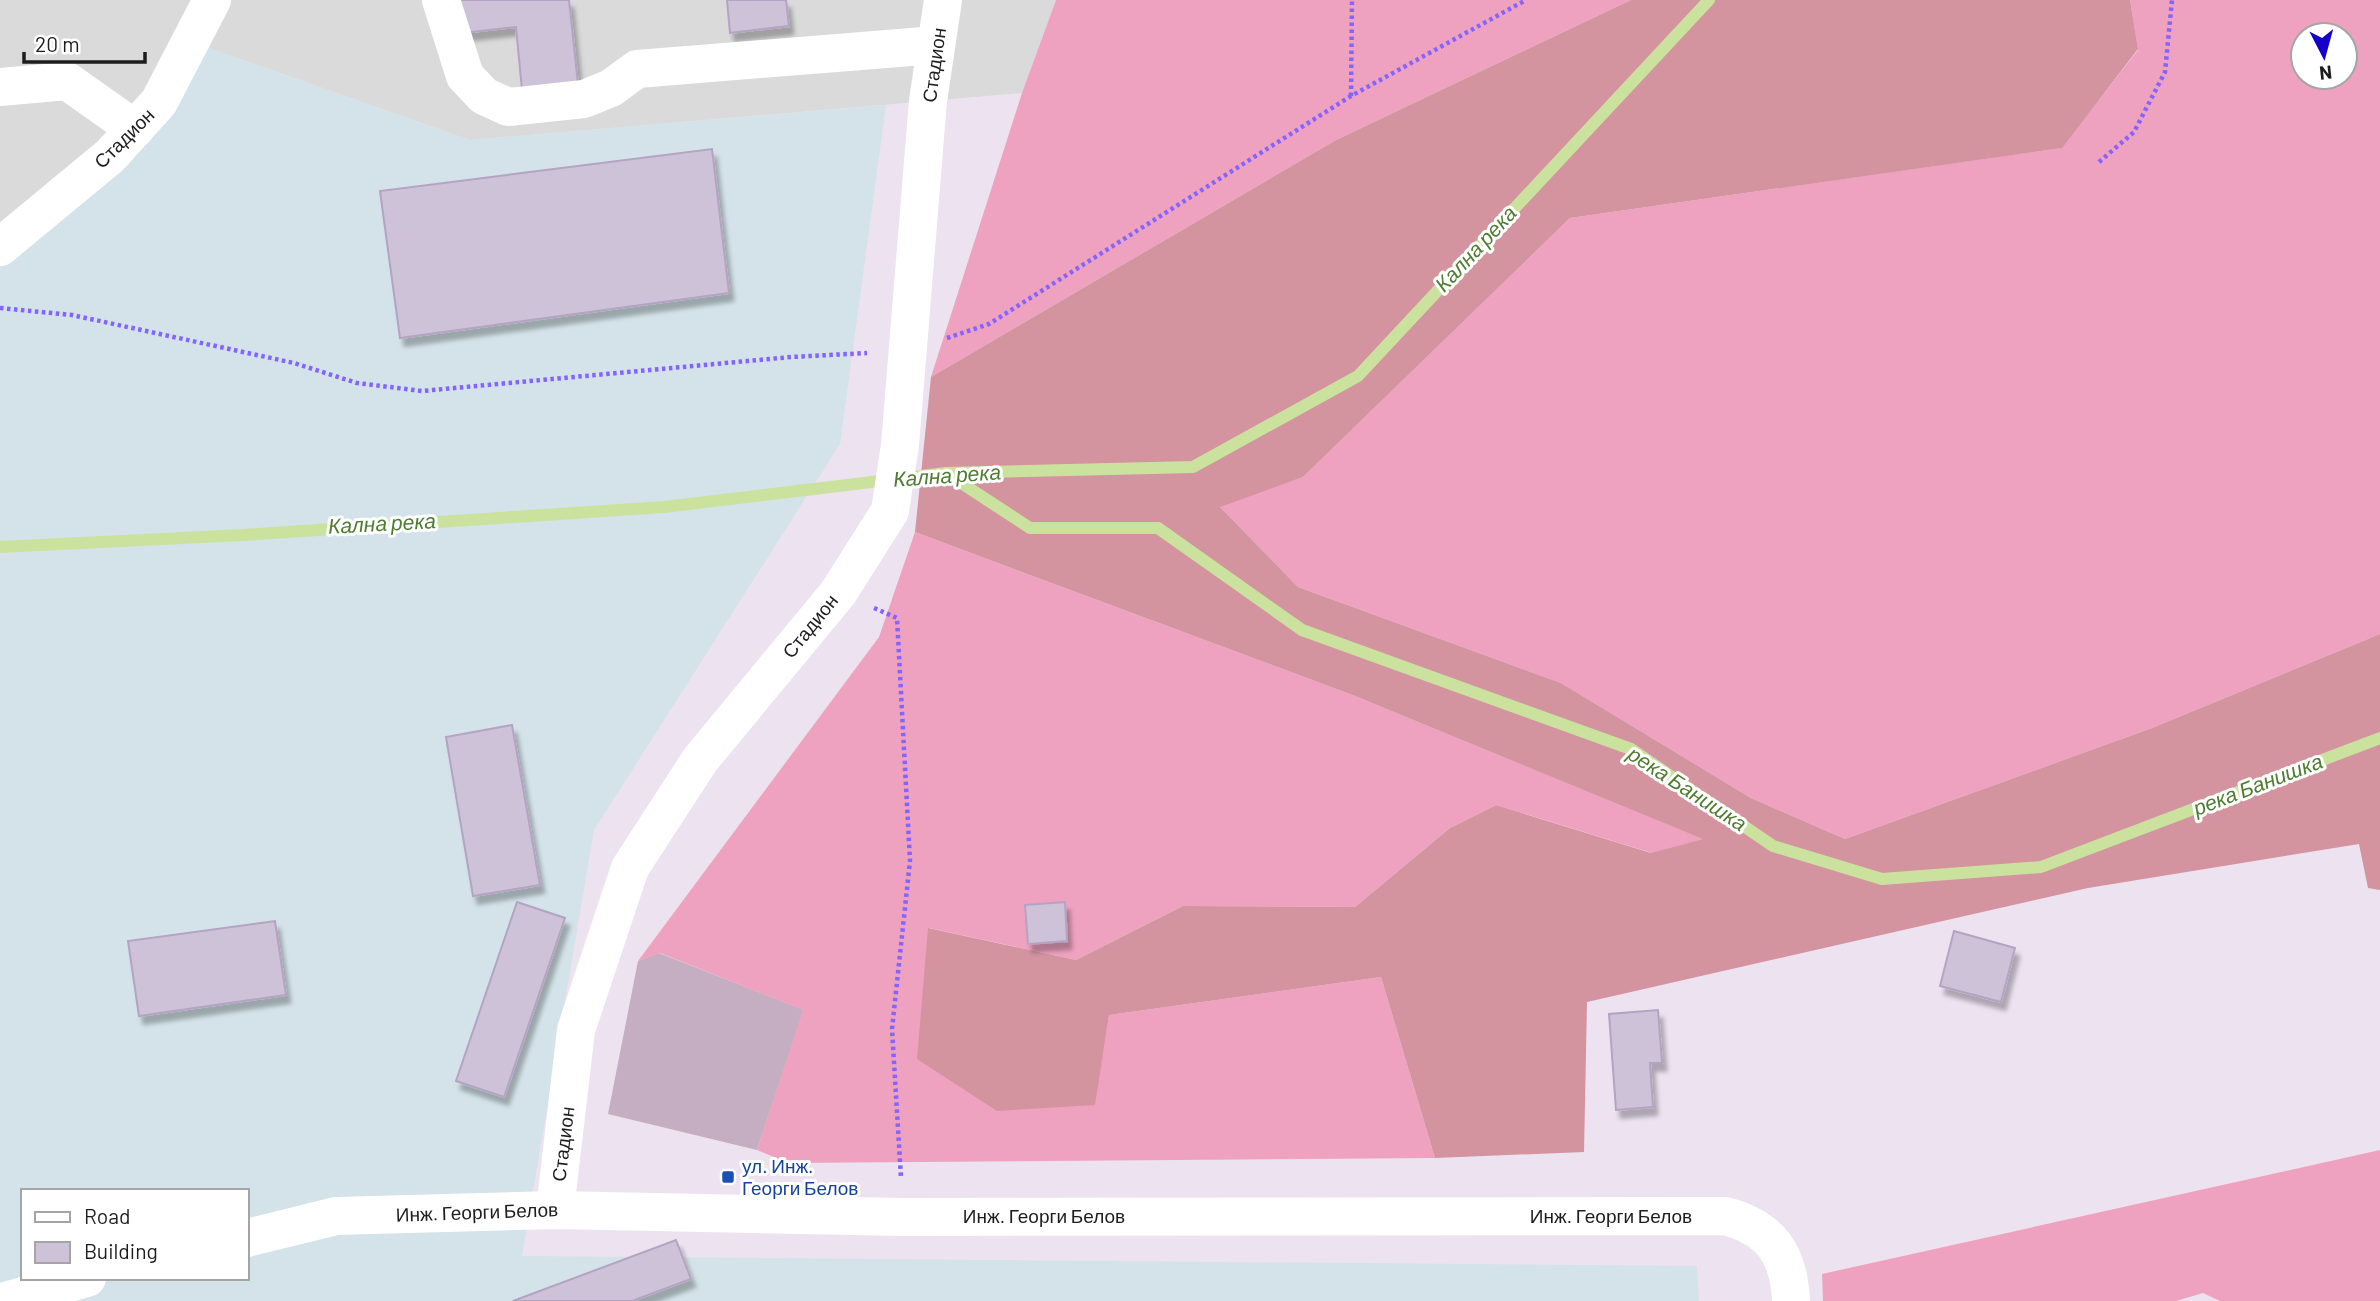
<svg xmlns="http://www.w3.org/2000/svg" width="2380" height="1301" font-family="Barlow,sans-serif">
	<style>
		.residential { fill: #dadadb }
		.industrial { fill: #d3e3e9; fill-rule: evenodd }
		.construction { fill: #c5adc2 }
		.grass { fill: #efa2c0; fill-rule: evenodd }
		.forest { fill: #d3939f }
		.lines { fill: none; stroke-linecap: round; stroke-linejoin: round }
		.stream { stroke: #cbe29e; stroke-width: 12 }
		.building { fill: #cdc2d7; stroke: #b4a3c3; stroke-width: 2; filter: url(#shadow) }
		.path { stroke: #8464ff; stroke-width: 4.5; stroke-dasharray: 3.5 3.5; stroke-linecap: butt }
		.minor { stroke: #fff; stroke-width: 38 }
		.transit-dot { fill: #1a4fb4; stroke: #fff; stroke-width: 2.5 }
		.labels { text-anchor: middle; stroke-width: 6; stroke-linejoin: round; paint-order: stroke }
		.street-label { font-size: 19px; fill: #1d1d1d; stroke: #fff }
		.transit-label { font-size: 19px; fill: #164399; stroke: #fff; text-anchor: start }
		.water-label { font-size: 21px; font-style: italic; fill: #4e7c30; stroke: #fff }
	</style>
	<defs>
		<filter id="shadow"><feDropShadow dx="4.5" dy="8" stdDeviation="2" flood-color="#0004"/></filter>
	</defs>
	<rect width="100%" height="100%" fill="#ece2f0"/>
	<polygon class="residential" points="0,0 1056,0 1022,93 470,140 192,42 0,247"/>
	<path class="industrial" d="M 192,42 L 470,140 L 886,105 L 840,444 L 594,830 L 522,1256 L 1697,1266 L 1699,1301 L 0,1301 L 0,247 ZM 23,1191 L 247,1191 L 247,1278 L 23,1278 Z"/>
	<polygon class="construction" points="659,953 804,1010 757,1150 608,1114 638,961"/>
	<g class="grass">
		<polygon points="1056,0 1631,0 1336,140 931,377 1022,93"/>
		<path d="M 2130,0 L 2380,0 L 2380,634 L 2152,728 L 1845,839 L 1751,798 L 1561,683 L 1298,587 L 1219,506 L 1303,477 L 1570,218 L 2061,148 L 2138,50 ZM 2303,35 L 2345,35 L 2345,77 L 2303,77 Z"/>
		<polygon points="915,532 1355,696 1704,839 1652,853 1496,805 1450,828 1355,907 1183,906 1076,960 929,928 1094,1105 1109,1015 1381,977 1435,1158 788,1163 757,1150 803,1010 660,953 638,961 879,637"/>
		<polygon points="2380,1150 2380,1301 2220,1301 2203,1293 2176,1301 1823,1301 1822,1274"/>
	</g>
	<polygon class="forest" points="1631,0 2130,0 2138,49 2062,148 1570,218 1303,477 1220,507 1298,587 1561,683 1751,798 1845,839 2152,728 2380,634 2380,890 2368,888 2359,844 2088,888 1587,1002 1584,1152 1435,1158 1381,977 1109,1015 1095,1105 997,1111 917,1059 928,928 1076,960 1183,906 1355,907 1450,828 1496,805 1651,853 1703,839 1355,696 915,532 931,377 1336,140"/>
	<g class="lines">
		<g class="stream">
			<polyline points="946,473 1030,528 1158,528 1302,630 1631,749 1773,846 1882,879 2041,867 2380,738"/>
			<polyline points="0,547 243,535 664,507 946,473 1193,467 1358,376 1709,0"/>
		</g>
	</g>
	<g class="building">
		<polygon points="459,0 569,0 578,84 522,90 516,27 463,33"/>
		<polygon points="727,0 786,0 789,26 730,33"/>
		<polygon points="712,149 729,293 400,338 380,191"/>
		<polygon points="512,725 540,885 473,896 446,737"/>
		<polygon points="517,902 565,918 504,1097 456,1081"/>
		<polygon points="1065,902 1067,941 1028,944 1025,905"/>
		<polygon points="275,921 286,995 139,1016 128,941"/>
		<polygon points="1954,931 2015,948 2001,1002 1940,986"/>
		<polygon points="1658,1010 1662,1063 1650,1063 1653,1107 1616,1110 1609,1014"/>
		<polygon points="676,1240 691,1279 632,1301 513,1301"/>
	</g>
	<g class="lines">
		<g class="path">
			<polyline points="1351,96 1352,0"/>
			<polyline points="2099,162 2134,132 2165,72 2172,0"/>
			<polyline points="0,308 72,315 294,363 357,383 422,391 791,357 867,353"/>
			<polyline points="947,338 989,324 1351,96 1526,0"/>
			<polyline points="874,608 897,618 910,861 892,1029 901,1178"/>
		</g>
		<g class="minor">
			<polyline points="441,0 465,76 484,96 508,107 584,99 611,88 637,69 936,45"/>
			<polyline points="0,87 67,81 135,129"/>
			<polyline points="0,247 110,156 159,102 212,0"/>
			<polyline points="555,1210 576,1030 630,868 700,760 838,593 890,511 900,445 928,101 943,0"/>
			<path d="M 247,1238 L 336,1216 L 555,1210 L 903,1217 L 1725,1216 C 1771,1228 1789,1254 1791,1301"/>
			<polyline points="5,1301 87,1278"/>
		</g>
	</g>
	<rect class="transit-dot" x="721" y="1170" width="14" height="14" rx="3.5"/>
	<g class="labels">
		<g class="street-label">
			<text transform="translate(934 65) rotate(-82)" y="7">Стадион</text>
			<text transform="translate(124 138) rotate(-45)" y="7">Стадион</text>
			<text transform="translate(810 626) rotate(-51)" y="7">Стадион</text>
			<text transform="translate(563 1144) rotate(-83)" y="7">Стадион</text>
			<text transform="translate(477 1212) rotate(-2)" y="7">Инж. Георги Белов</text>
			<text x="1044" y="1223">Инж. Георги Белов</text>
			<text x="1611" y="1223">Инж. Георги Белов</text>
		</g>
		<g class="transit-label">
			<text x="742" y="1173">ул. Инж.<tspan x="742" dy="22">Георги Белов</tspan></text>
		</g>
		<g class="water-label">
			<text transform="translate(1476 249) rotate(-47)" y="7">Кална река</text>
			<text transform="translate(947 476) rotate(-4)" y="7">Кална река</text>
			<text transform="translate(382 524) rotate(-3)" y="7">Кална река</text>
			<text transform="translate(2258 785) rotate(-21)" y="7">река Банишка</text>
			<text transform="translate(1687 789) rotate(33)" y="7">река Банишка</text>
		</g>
	</g>
	<rect x="21" y="1189" width="228" height="91" fill="#ffffff" stroke="#a5a5a5" stroke-width="2"/>
	<rect x="35" y="1212" width="35" height="10" fill="#ffffff" stroke="#a5a5a5" stroke-width="2"/>
	<text x="84" y="1224" font-size="21" fill="#1d1d1d">Road</text>
	<rect x="35" y="1242" width="35" height="21" fill="#cdc2d7" stroke="#a5a5a5" stroke-width="2"/>
	<text x="84" y="1259" font-size="21" fill="#1d1d1d">Building</text>
	<g transform="translate(2324 56) rotate(174)"><circle r="33" fill="#ffffff" stroke="#a5a5a5" stroke-width="2"/>
	<path d="M0-5L12 26L0 18L-12 26Z" fill="#1500cb"/>
	<text y="-10" font-size="19" font-weight="bold" text-anchor="middle" fill="#1d1d1d">N</text>
	</g>
	<path d="M24 52v10h121v-10" fill="none" stroke="#1d1d1d" stroke-width="3.5"/>
	<text x="35" y="52" font-size="21" fill="#1d1d1d" stroke="#ffffff" stroke-width="5" paint-order="stroke">20 m</text>
</svg>
